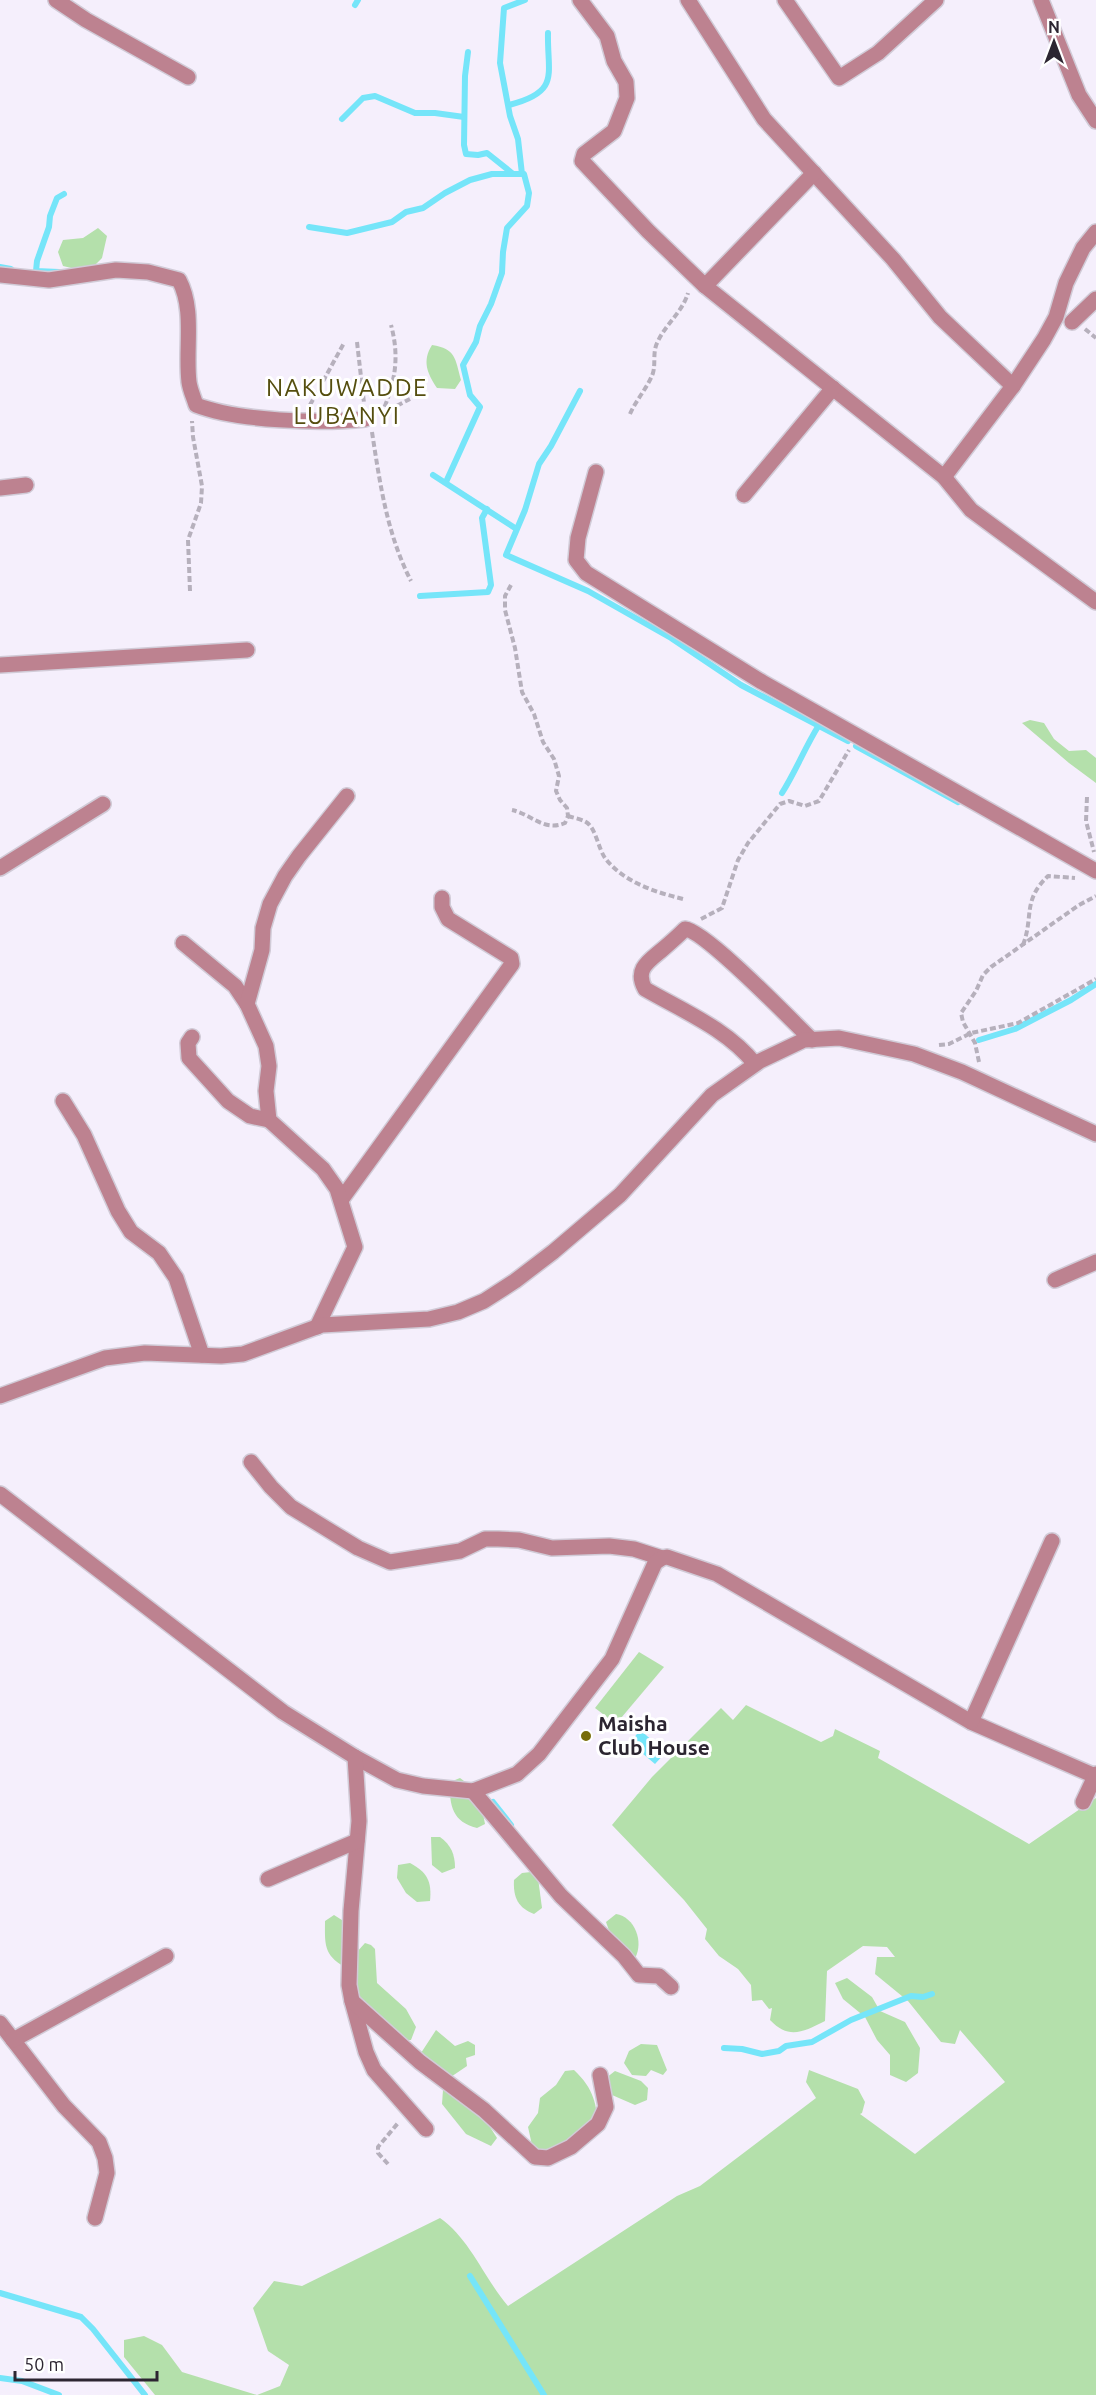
<svg xmlns="http://www.w3.org/2000/svg" width="1096" height="2395" font-family="Ubuntu,sans-serif">
	<style>
		.green { fill: #b4e0ab }
		.water { fill: #75e5f9 }
		.lines { fill: none; stroke-linecap: round; stroke-linejoin: round }
		.stream { stroke: #75e5f9; stroke-width: 6 }
		.minor-casing { stroke: #d1cbd7; stroke-width: 18 }
		.path { stroke: #b6b0bc; stroke-width: 4; stroke-dasharray: 6 3; stroke-linecap: butt }
		.minor { stroke: #bd8290; stroke-width: 15 }
		.poi-dot { fill: #786d08; stroke: #fff; stroke-width: 2 }
		.labels { text-anchor: middle; stroke-width: 6; stroke-linejoin: round; paint-order: stroke }
		.poi-label { font-size: 21px; font-weight: bold; fill: #2c2531; stroke: #fff; text-anchor: start }
		.quarter-label { font-size: 24px; letter-spacing: 1.5px; fill: #554e0f; stroke: #fff }
	</style>
	<rect width="100%" height="100%" fill="#f5effc"/>
	<g class="green">
		<polygon points="98,228 107,236 102,258 88,272 63,266 58,252 63,240 83,238"/>
		<path d="M 432,345 C 456,349 455,358 461,380 L 455,389 L 437,388 C 427,373 422,361 432,345 Z"/>
		<polygon points="1030,720 1044,723 1054,739 1069,751 1086,750 1096,758 1096,783 1069,763 1022,723"/>
		<polygon points="639,1652 664,1667 616,1724 595,1708"/>
		<path d="M 746,1705 L 821,1742 L 833,1736 L 835,1729 L 880,1751 L 878,1758 L 1029,1844 L 1096,1798 L 1096,2395 L 155,2395 L 124,2357 L 124,2340 L 144,2336 L 162,2345 L 182,2372 L 257,2395 L 280,2386 L 289,2365 L 268,2351 L 253,2308 L 274,2281 L 302,2286 L 440,2218 C 470,2239 484,2278 508,2306 L 677,2196 L 700,2186 L 816,2098 L 806,2082 L 809,2070 L 858,2089 L 865,2102 L 862,2113 L 860,2114 L 915,2154 L 1005,2082 L 960,2030 L 955,2044 L 941,2042 L 908,2001 L 875,1974 L 877,1957 L 895,1957 L 887,1947 L 863,1946 L 827,1971 L 825,2021 C 803,2032 789,2040 770,2020 L 772,2008 L 769,2009 L 762,2000 L 752,2001 L 751,1985 L 738,1969 L 719,1956 L 705,1939 L 707,1929 L 684,1900 L 612,1825 L 652,1777 L 721,1708 L 733,1720 Z"/>
		<path d="M 460,1778 L 468,1784 L 469,1798 L 482,1809 L 485,1824 L 477,1828 C 453,1822 449,1806 450,1782 Z"/>
		<path d="M 431,1837 L 440,1837 C 451,1845 455,1854 455,1868 L 442,1873 L 432,1865 Z"/>
		<path d="M 410,1863 C 427,1872 432,1881 430,1901 L 417,1902 L 406,1893 L 397,1878 L 398,1865 Z"/>
		<path d="M 531,1872 L 538,1878 L 542,1908 L 534,1914 C 518,1908 513,1897 514,1880 L 522,1873 Z"/>
		<path d="M 616,1914 C 635,1917 644,1942 635,1958 L 612,1939 L 606,1922 Z"/>
		<path d="M 334,1915 L 345,1922 L 345,1967 C 323,1955 325,1943 325,1921 Z"/>
		<polygon points="365,1943 371,1945 375,1949 377,1983 406,2009 416,2027 411,2040 403,2040 359,1999 355,1976 356,1953"/>
		<polygon points="847,1978 872,1997 880,2011 905,2022 920,2048 918,2073 906,2082 890,2075 890,2055 877,2040 865,2017 843,1999 835,1983"/>
		<polygon points="436,2030 455,2046 468,2041 475,2045 475,2055 466,2058 467,2066 439,2085 425,2077 421,2053"/>
		<polygon points="641,2044 657,2045 667,2070 663,2075 651,2070 646,2076 632,2075 624,2063 629,2051"/>
		<path d="M 574,2070 C 594,2089 597,2104 598,2130 L 552,2163 L 532,2145 L 528,2127 L 538,2113 L 540,2098 L 556,2085 L 565,2071 Z"/>
		<polygon points="615,2071 641,2081 648,2088 647,2100 635,2105 612,2095 606,2078"/>
		<polygon points="443,2090 450,2092 483,2116 497,2138 491,2146 466,2134 442,2104"/>
	</g>
	<polygon class="water" points="640,1730 666,1752 655,1764 630,1743"/>
	<g class="lines">
		<g class="stream">
			<polyline points="355,5 358,0"/>
			<polyline points="468,52 465,76 464,145 466,154 478,155 487,153 512,173"/>
			<path d="M 509,105 C 561,92 547,74 548,33"/>
			<polyline points="342,119 363,98 375,96 415,113 435,113 464,117"/>
			<polyline points="522,174 518,139 510,116 500,63 504,8 525,0"/>
			<polyline points="309,227 347,233 392,222 406,212 423,208 445,193 470,180 492,174 524,174 529,193 527,206 507,228 503,252 502,273 491,304 480,326 476,342 463,365 470,395 480,407 446,482"/>
			<polyline points="0,267 11,269"/>
			<polyline points="59,272 36,271 37,261 49,227 50,216 57,198 64,194"/>
			<polyline points="580,391 551,446 539,464 525,510 506,555 588,591 671,638 741,685 848,741"/>
			<polyline points="433,475 515,528"/>
			<polyline points="420,596 488,592 491,585 482,518 487,509"/>
			<polyline points="856,746 958,802"/>
			<path d="M 782,793 C 796,771 805,747 819,725"/>
			<polyline points="979,1040 1015,1029 1071,1000 1096,984"/>
			<polyline points="493,1802 511,1825"/>
			<polyline points="724,2048 742,2049 762,2054 779,2051 786,2046 812,2042 851,2020 911,1996 923,1997 932,1994"/>
			<polyline points="470,2276 544,2395"/>
			<polyline points="0,2293 81,2317 93,2329 145,2395"/>
			<polyline points="0,2378 22,2381 59,2395"/>
		</g>
		<g class="minor-casing">
			<g id="minor">
				<polyline points="56,0 86,20 188,77"/>
				<polyline points="580,0 607,36 614,61 626,82 627,98 614,131 584,154 582,161 648,231 705,286"/>
				<polyline points="688,0 764,119 893,259 940,317 1013,386"/>
				<polyline points="785,0 839,78 878,53 936,0"/>
				<polyline points="1041,0 1079,95 1096,121"/>
				<polyline points="814,173 705,286 944,477 971,510 1096,602"/>
				<path d="M 0,275 L 49,280 L 116,270 L 148,272 L 179,280 C 195,310 185,349 189,382 C 190,390 194,398 196,405 C 238,421 320,424 365,419"/>
				<polyline points="1072,322 1096,299"/>
				<polyline points="596,472 578,538 576,560 586,573 762,682 1096,871"/>
				<polyline points="944,477 1013,386 1044,339 1056,317 1066,283 1083,248 1096,232"/>
				<polyline points="0,488 26,485"/>
				<polyline points="744,495 833,388"/>
				<polyline points="0,665 247,650"/>
				<polyline points="0,868 103,804"/>
				<polyline points="183,943 235,986 247,1004"/>
				<polyline points="192,1037 188,1043 189,1058 228,1101 250,1116 269,1120"/>
				<path d="M 755,1064 C 727,1029 683,1011 645,989 C 634,969 649,961 663,949 C 670,943 678,936 685,929 C 706,931 792,1021 812,1040"/>
				<polyline points="63,1101 84,1135 118,1211 131,1232 159,1253 176,1278 202,1355"/>
				<polyline points="341,1200 512,964 511,958 448,919 442,907 442,898"/>
				<polyline points="1055,1280 1096,1262"/>
				<polyline points="317,1327 355,1247 337,1189 323,1169 269,1120 266,1091 269,1066 266,1046 247,1004 262,950 263,928 270,904 285,876 299,856 347,796"/>
				<polyline points="0,1396 105,1358 145,1353 221,1356 243,1354 322,1325 429,1319 458,1312 484,1301 515,1281 553,1252 620,1195 712,1095 760,1061 804,1040 839,1038 914,1054 962,1072 1096,1134"/>
				<polyline points="251,1462 271,1487 291,1507 358,1548 390,1562 460,1551 485,1539 498,1539 519,1540 552,1548 609,1546 634,1549 662,1558"/>
				<polyline points="0,1494 283,1712 355,1757 397,1780 423,1786 473,1791 517,1774 539,1754 612,1659 655,1563 662,1558 667,1557 717,1574 971,1722 1095,1776"/>
				<polyline points="971,1722 1052,1541"/>
				<polyline points="355,1757 359,1821 351,1911 349,1985 352,2001 366,2052 374,2070 426,2129"/>
				<polyline points="473,1791 561,1896 624,1956 639,1975 659,1976 671,1987"/>
				<polyline points="1083,1802 1096,1774"/>
				<polyline points="268,1879 357,1841"/>
				<polyline points="352,2001 420,2062 484,2110 535,2157 548,2158 571,2147 598,2124 606,2107 600,2075"/>
				<polyline points="0,2023 64,2106 99,2142 105,2158 107,2173 95,2218"/>
				<polyline points="13,2040 166,1956"/>
			</g>
		</g>
		<g class="path">
			<polyline points="1085,329 1096,338"/>
			<polyline points="357,342 364,403"/>
			<polyline points="310,405 344,343"/>
			<polyline points="381,414 410,399"/>
			<path d="M 630,414 C 636,400 648,387 653,373 C 656,362 652,352 658,341 C 666,324 683,311 688,293"/>
			<path d="M 381,415 C 395,384 400,358 391,325"/>
			<path d="M 372,432 C 380,484 387,534 411,581"/>
			<path d="M 511,585 L 505,596 L 505,610 L 515,648 L 522,692 L 534,714 L 543,742 L 554,759 L 559,776 L 556,791 L 560,800 L 567,808 L 568,816 L 565,823 C 544,832 531,814 512,810"/>
			<polyline points="190,591 188,540 201,503 202,486 193,437 192,421"/>
			<polyline points="1087,797 1086,821 1094,852"/>
			<path d="M 568,816 C 574,818 581,819 586,822 C 596,828 598,848 605,858 C 623,882 655,892 683,899"/>
			<polyline points="701,919 722,908 738,860 748,843 780,804 789,801 805,806 819,801 849,750"/>
			<path d="M 1023,945 C 1034,916 1022,901 1048,876 L 1075,878"/>
			<polyline points="939,1045 949,1044 971,1033 1018,1023 1096,979"/>
			<polyline points="979,1062 975,1043 963,1022 961,1013 976,991 983,975 991,967 1079,905 1096,896"/>
			<polyline points="388,2164 378,2153 378,2147 398,2123"/>
		</g>
		<use href="#minor" class="minor"/>
	</g>
	<circle class="poi-dot" cx="586" cy="1736" r="6"/>
	<g class="labels">
		<g class="poi-label">
			<text x="598" y="1731">Maisha<tspan x="598" dy="24">Club House</tspan></text>
		</g>
		<g class="quarter-label">
			<text x="347" y="396">NAKUWADDE<tspan x="347" dy="28">LUBANYI</tspan></text>
		</g>
	</g>
	<g transform="translate(1054 42)" stroke="#ffffff" stroke-width="4.5" paint-order="stroke">
	<path d="M0-4.5L10 22L0 15L-10 22Z" fill="#2c2531"/>
	<text y="-9" font-size="16" font-weight="bold" text-anchor="middle" fill="#2c2531">N</text>
	</g>
	<path d="M15 2371v9h142v-9" fill="none" stroke="#2c2531" stroke-width="3"/>
	<text x="24" y="2371" font-size="18" fill="#2c2531" stroke="#ffffff" stroke-width="4.5" paint-order="stroke">50 m</text>
</svg>
